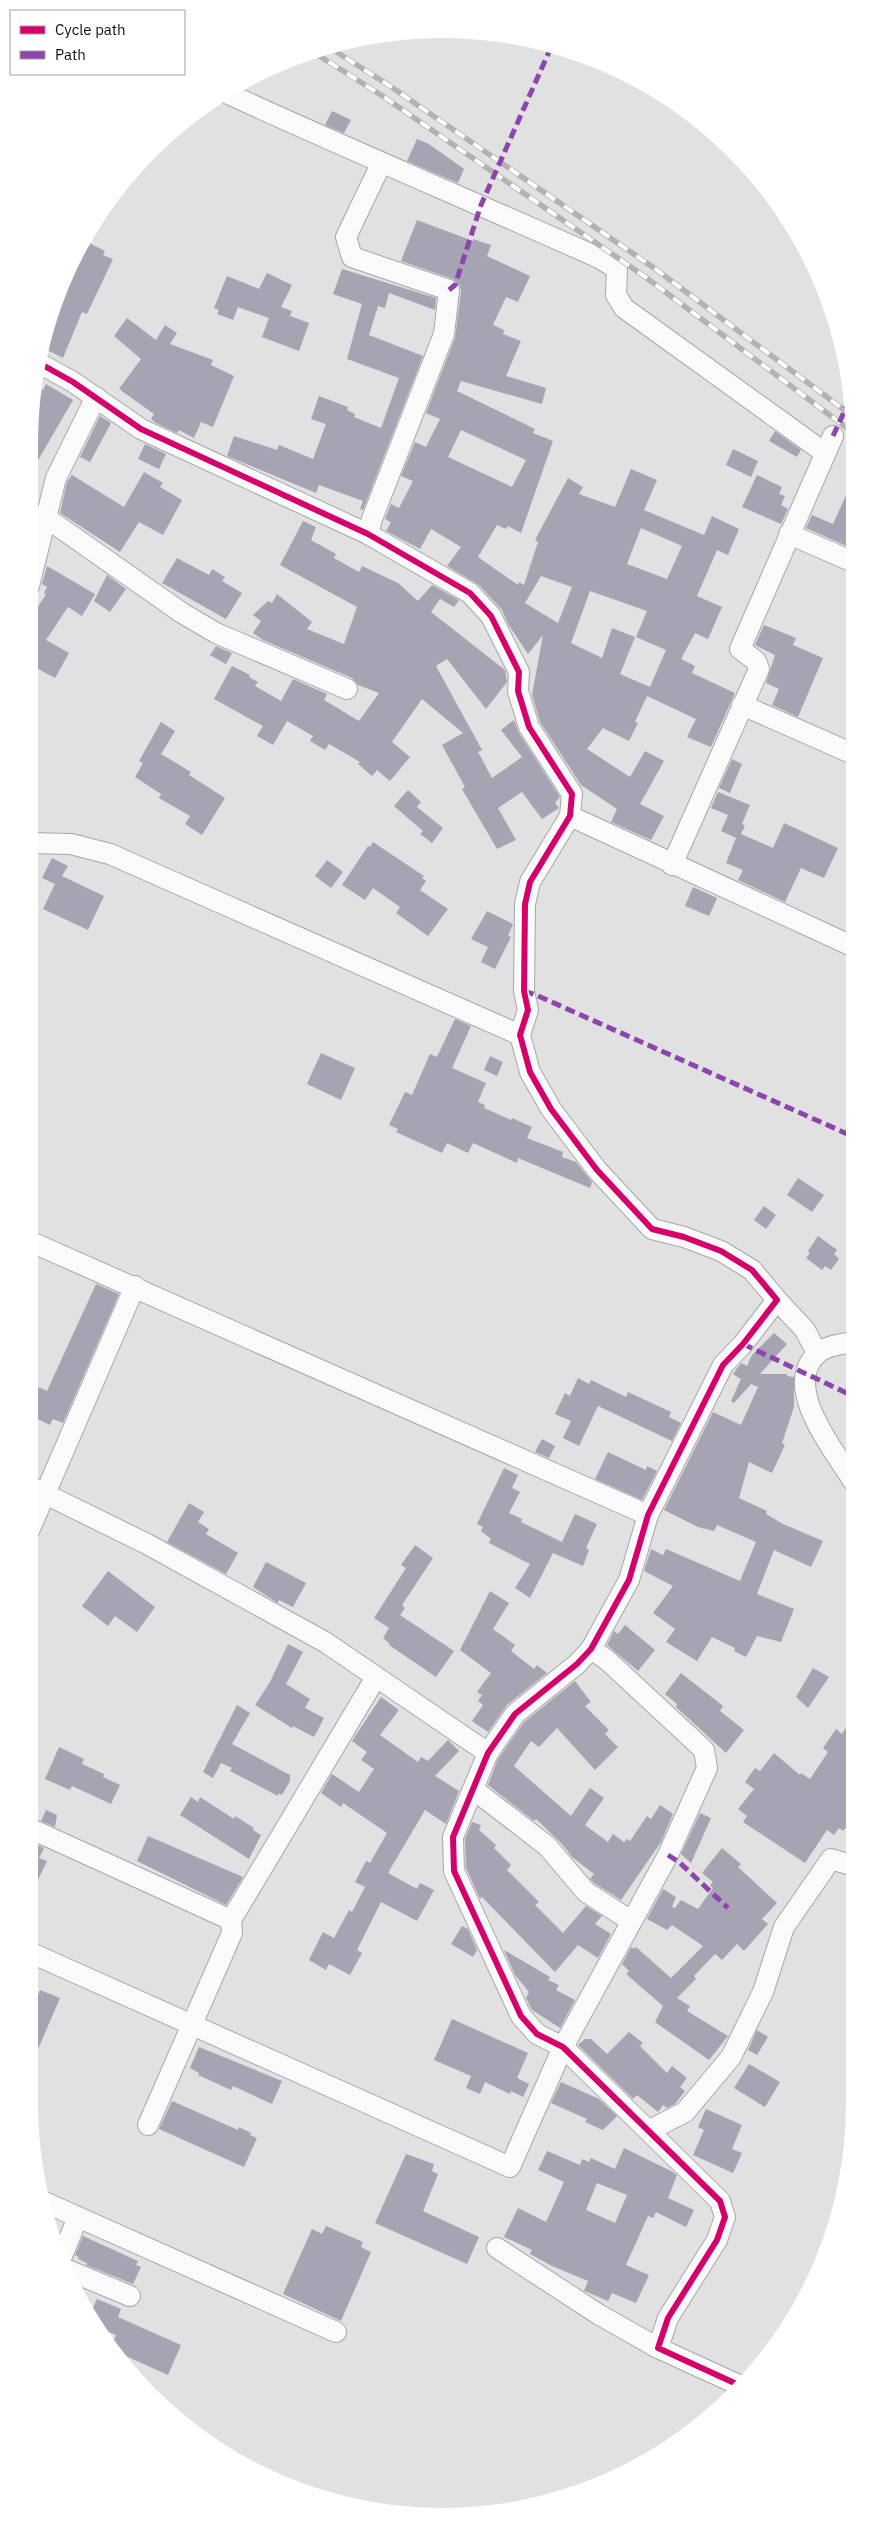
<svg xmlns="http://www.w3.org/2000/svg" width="883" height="2545" font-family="'IBM Plex Sans',sans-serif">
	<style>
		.building { fill: #a6a3b2; fill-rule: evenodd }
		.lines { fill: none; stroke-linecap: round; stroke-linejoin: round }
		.minor-casing { stroke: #a7a7a8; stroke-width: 22 }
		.minor { stroke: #fafafb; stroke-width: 20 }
		.rail-casing { stroke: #b2b2b2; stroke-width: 5.5 }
		.rail { stroke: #fff; stroke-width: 4; stroke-dasharray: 11; stroke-linecap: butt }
		.quiet { stroke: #8e44ad; stroke-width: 5; stroke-dasharray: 10 5; stroke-linecap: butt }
		.cycleway-casing { stroke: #fff; stroke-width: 9 }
		.cycleway { stroke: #d6006c; stroke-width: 6 }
	</style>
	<rect width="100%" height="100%" fill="#e1e1e2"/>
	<g class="building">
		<polygon points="332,111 351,120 344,133 325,125"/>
		<polygon points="417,139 429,144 464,169 458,183 407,161"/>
		<path d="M 417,220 L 473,241 L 473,239 L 491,245 L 487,256 L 530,276 L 518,302 L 506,297 L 493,325 L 504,330 L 503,334 L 521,341 L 506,376 L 546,388 L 542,404 L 461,381 L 457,391 L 535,429 L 533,433 L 553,441 L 521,533 L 508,526 L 506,529 L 497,525 L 478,557 L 518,585 L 519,582 L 524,585 L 538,542 L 535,540 L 568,478 L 583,487 L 579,494 L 615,507 L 631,469 L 657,480 L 644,510 L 704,535 L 712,516 L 739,529 L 728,555 L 717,550 L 697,596 L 722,607 L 708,639 L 695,633 L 681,659 L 695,666 L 692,673 L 735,693 L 711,747 L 687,737 L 696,719 L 647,696 L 635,722 L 638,723 L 629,741 L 603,728 L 587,749 L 630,777 L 645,751 L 664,761 L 640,804 L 664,816 L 651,840 L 611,822 L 617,809 L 581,785 L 540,722 L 532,695 L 543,635 L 528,654 L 508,624 L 502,610 L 479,585 L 447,566 L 461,547 L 431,529 L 420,549 L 386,531 L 391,522 L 385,519 L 391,504 L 399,508 L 413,481 L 401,476 L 415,442 L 426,447 L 440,419 L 426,413 L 455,338 L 461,291 L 460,286 L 453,279 L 401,261 ZM 461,430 L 526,460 L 512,487 L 448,457 ZM 641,528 L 682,546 L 667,579 L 627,564 ZM 541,576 L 572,587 L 558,623 L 525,603 ZM 590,591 L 647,611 L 636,637 L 666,650 L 650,687 L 620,674 L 635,637 L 612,628 L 602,658 L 571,643 Z"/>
		<polygon points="85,241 105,251 103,255 113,259 87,314 82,312 63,358 41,347 43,335 71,259 78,249 81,250"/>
		<polygon points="342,269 436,298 435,310 389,293 385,308 378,306 369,335 423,356 363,510 360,509 363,501 319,485 316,493 227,456 234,436 277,450 279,445 313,459 326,424 311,419 319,396 348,407 347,410 355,414 354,417 381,428 399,378 347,359 362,304 333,294"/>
		<polygon points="267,273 292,285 281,307 292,311 290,316 309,323 299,351 262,337 269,318 238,307 233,320 217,314 219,310 214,308 227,276 259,289"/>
		<polygon points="127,318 156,340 165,325 177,333 170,344 213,360 211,365 234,376 213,427 201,422 194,438 179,430 177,433 156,423 151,419 154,414 119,389 141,359 114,336"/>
		<polygon points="46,384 73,400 29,476 29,442 36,386 43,390"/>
		<polygon points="100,416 111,423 90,462 80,457"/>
		<polygon points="775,431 801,450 797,457 769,441"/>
		<polygon points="145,444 166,454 159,469 138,459"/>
		<polygon points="733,449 758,461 751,477 726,465"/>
		<polygon points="144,472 163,483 160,487 182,500 163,535 139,522 120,552 60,513 67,482 72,475 124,507"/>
		<polygon points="757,475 782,487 779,494 785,496 781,505 788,509 781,524 742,507"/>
		<polygon points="851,484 851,548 806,528 812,515 833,524"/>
		<polygon points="303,521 316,527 311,540 336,554 334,558 359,572 362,566 398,583 418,601 432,585 459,600 454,607 440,599 431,612 505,670 507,682 486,709 447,659 436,666 482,750 478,752 492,778 522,757 501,730 514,720 519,733 560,797 555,803 559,808 542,819 522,792 498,808 516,840 497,849 462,789 465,787 442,745 463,733 422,699 392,742 410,757 390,781 377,770 372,776 358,764 360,762 329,744 325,750 310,741 313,736 287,721 273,745 257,736 263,726 214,699 232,666 250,675 249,677 258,682 255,686 281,701 293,679 327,694 324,700 359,721 379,693 358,685 352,678 263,640 253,633 261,621 253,615 268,601 272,603 277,594 312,622 307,629 344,644 357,607 280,565"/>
		<polygon points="177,558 209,575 212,569 225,577 222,581 242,593 226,619 162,583"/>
		<polygon points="47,566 95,594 82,616 68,607 46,640 69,653 55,678 29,664 29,621 46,594 44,593 47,587 42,584"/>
		<polygon points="107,575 126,589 110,612 94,601"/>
		<polygon points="764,625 796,638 793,645 823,658 798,717 772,705 779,689 766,683 775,655 755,645"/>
		<polygon points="216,646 232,653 226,664 210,655"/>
		<polygon points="161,722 175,731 161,754 191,772 189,775 225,798 202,835 185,824 190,816 159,798 161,794 135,777 143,763 139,761"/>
		<polygon points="732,759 742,764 730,793 719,788"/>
		<polygon points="408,790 421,802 417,807 443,828 432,843 420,834 423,831 394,806"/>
		<polygon points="718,792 750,805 742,824 745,826 741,834 773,848 784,823 838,848 824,878 801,868 785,902 738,880 743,870 726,863 736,838 721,831 728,815 711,808"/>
		<polygon points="373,842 424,876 422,878 426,881 420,890 448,909 428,936 396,913 400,907 373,888 365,900 342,885 368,846 370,847"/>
		<polygon points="52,858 68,866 62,876 104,896 88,930 43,909 55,884 42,878"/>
		<polygon points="327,860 343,872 331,888 315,876"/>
		<polygon points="693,887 717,898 709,916 685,906"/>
		<polygon points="487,911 513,924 508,936 511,937 495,969 481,962 488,947 471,939"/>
		<polygon points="455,1019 471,1026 452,1068 486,1083 478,1102 485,1105 484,1108 511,1120 512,1118 532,1127 527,1138 563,1152 562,1157 576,1162 592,1182 590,1188 518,1158 517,1163 473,1143 468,1153 447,1143 442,1153 396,1132 398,1129 389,1125 405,1092 412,1095 430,1054 437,1057"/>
		<polygon points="321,1053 355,1068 341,1100 307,1084"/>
		<polygon points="490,1056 503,1062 497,1076 484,1070"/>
		<polygon points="798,1178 824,1195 812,1212 787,1195"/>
		<polygon points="764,1206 776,1215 766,1229 754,1220"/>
		<polygon points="818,1236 837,1250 834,1254 839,1259 831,1270 825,1266 822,1270 806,1258 810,1253 808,1251"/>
		<polygon points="96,1284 119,1294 63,1423 53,1419 50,1425 29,1415 29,1383 47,1391"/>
		<polygon points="774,1333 787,1344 760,1374 787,1374 787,1376 794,1377 794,1407 782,1443 785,1445 772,1473 749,1462 739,1498 767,1511 766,1514 783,1524 823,1541 811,1567 774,1550 757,1594 794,1609 781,1642 757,1636 746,1657 734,1651 735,1648 712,1637 697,1661 666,1642 675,1629 653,1613 673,1586 644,1571 651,1549 663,1555 666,1549 740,1581 756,1542 717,1525 714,1531 698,1527 664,1510 713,1412 741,1425 758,1387 751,1384 734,1403 731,1401 741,1379 733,1374 741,1363 747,1366 752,1355"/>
		<polygon points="578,1378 589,1384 591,1380 626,1397 628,1392 671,1412 669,1417 681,1423 672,1441 598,1406 579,1446 563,1438 571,1421 555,1414 565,1393 570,1396"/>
		<polygon points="542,1439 555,1446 549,1458 535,1452"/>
		<polygon points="608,1452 646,1470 647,1466 657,1471 642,1500 595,1479"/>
		<polygon points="504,1468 518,1475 512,1488 520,1492 509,1513 522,1519 521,1522 562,1542 575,1514 597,1524 586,1548 589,1550 583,1566 553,1553 530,1598 515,1588 530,1564 489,1543 491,1539 481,1531 483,1527 477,1524"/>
		<polygon points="189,1503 204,1512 198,1522 209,1529 206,1534 238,1553 226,1574 167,1542"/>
		<polygon points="415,1545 433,1558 402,1605 405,1608 400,1615 454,1651 436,1677 389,1645 390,1644 383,1638 389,1628 374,1618 406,1568 401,1565"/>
		<polygon points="266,1562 306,1583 293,1607 279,1600 278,1603 253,1587"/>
		<polygon points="108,1571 155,1607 137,1632 115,1616 108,1626 82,1606"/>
		<polygon points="490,1591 509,1603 493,1629 515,1645 511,1651 534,1669 537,1665 547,1673 507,1705 488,1732 472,1721 483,1705 478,1701 482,1695 477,1692 491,1673 460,1650"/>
		<polygon points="625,1625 655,1650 638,1671 607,1645 614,1631 618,1634"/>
		<polygon points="288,1644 303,1652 286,1684 310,1699 305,1708 324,1718 314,1737 293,1726 292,1728 255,1705 270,1682"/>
		<polygon points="813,1668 829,1677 808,1708 796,1697"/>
		<polygon points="681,1673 723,1706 720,1711 744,1730 726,1753 676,1707 677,1704 665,1694"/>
		<polygon points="575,1681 591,1702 585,1706 609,1730 605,1734 618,1747 595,1770 557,1728 539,1747 531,1741 514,1766 571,1816 590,1788 604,1798 585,1825 608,1842 613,1834 624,1842 627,1839 630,1841 647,1816 651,1819 660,1805 673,1814 661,1842 621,1900 594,1883 590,1879 594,1874 572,1857 562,1844 536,1819 534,1821 488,1785 498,1759 524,1722"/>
		<polygon points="381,1697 399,1710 380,1735 418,1762 421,1757 428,1761 448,1740 459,1751 435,1776 459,1791 446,1824 425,1810 388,1873 417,1889 420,1883 434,1890 417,1921 381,1902 357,1950 362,1953 350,1975 329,1964 326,1970 309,1960 323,1932 334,1938 349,1910 352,1912 365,1887 355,1882 366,1861 370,1863 387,1833 343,1803 341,1807 321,1793 332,1774 359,1792 374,1769 361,1760 367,1752 352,1741"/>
		<polygon points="237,1705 250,1713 232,1744 290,1775 290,1781 282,1795 279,1793 278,1796 230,1771 232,1768 221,1763 213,1778 203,1772"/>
		<polygon points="853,1716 854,1819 843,1831 839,1828 834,1835 827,1830 805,1863 743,1822 747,1816 738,1809 754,1789 745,1782 755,1768 760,1771 774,1753 800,1775 801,1773 810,1779 828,1752 823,1748 836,1729 842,1734"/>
		<polygon points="59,1747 84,1759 82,1764 104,1774 103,1777 120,1785 111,1804 72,1786 70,1790 45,1779"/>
		<polygon points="191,1797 198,1802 200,1797 234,1819 235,1816 254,1828 253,1830 261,1835 249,1859 180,1815"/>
		<polygon points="46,1810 57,1815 55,1827 41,1821"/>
		<polygon points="700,1813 711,1818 691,1863 681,1854"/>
		<polygon points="472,1822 481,1825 479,1830 496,1845 494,1848 511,1865 507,1870 539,1902 535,1905 563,1933 586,1906 602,1916 595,1924 611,1934 598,1958 578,1945 555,1972 482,1897 480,1899 466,1868 465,1839"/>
		<polygon points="148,1836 243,1877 226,1905 137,1861"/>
		<polygon points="29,1841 44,1848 39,1858 47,1861 29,1899"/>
		<polygon points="722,1848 741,1864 738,1867 777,1903 762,1919 768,1924 744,1951 737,1944 722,1960 715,1954 694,1976 696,1979 677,1998 690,2006 687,2011 728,2036 709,2060 655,2022 663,2006 626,1974 629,1971 622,1964 631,1947 634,1949 636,1947 671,1978 703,1946 672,1925 667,1930 647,1919 663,1889 676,1897 672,1907 675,1908 681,1900 698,1909 713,1888 710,1885 713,1882 702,1873"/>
		<polygon points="462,1926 468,1929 477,1950 473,1957 451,1944"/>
		<polygon points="504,1950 550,1977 548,1980 559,1985 556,1990 575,2000 560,2028 532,2010 526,1998 529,1992 515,1975"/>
		<polygon points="40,1990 60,1998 29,2070 29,2017"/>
		<polygon points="452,2019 528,2053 517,2078 529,2084 523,2097 511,2091 510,2094 485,2082 480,2094 466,2088 471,2076 434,2060"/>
		<polygon points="757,2030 768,2037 757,2055 748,2050"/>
		<polygon points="629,2032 643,2043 640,2046 667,2073 672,2066 687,2078 680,2087 685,2091 675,2104 667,2108 663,2105 658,2112 637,2095 633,2099 578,2045 585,2039 591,2039 607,2054"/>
		<polygon points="199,2047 282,2081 272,2104 233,2086 231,2090 198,2075 199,2073 190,2068"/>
		<polygon points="749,2064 780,2082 765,2107 734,2088"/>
		<polygon points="561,2082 599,2099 617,2116 603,2130 585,2122 587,2119 551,2103"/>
		<polygon points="172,2101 238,2130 239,2127 251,2133 250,2135 257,2138 244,2167 159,2129"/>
		<polygon points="706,2109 742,2125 732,2149 742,2153 733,2173 693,2155 704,2130 698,2127"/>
		<path d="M 624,2148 L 673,2172 L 677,2175 L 668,2198 L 694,2210 L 686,2227 L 656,2212 L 653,2218 L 648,2216 L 626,2265 L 649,2275 L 636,2303 L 612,2293 L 608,2301 L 587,2292 L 584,2291 L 588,2281 L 552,2266 L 530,2254 L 532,2250 L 504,2237 L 518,2208 L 546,2222 L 564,2182 L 538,2170 L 547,2151 L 580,2165 L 582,2159 L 589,2162 L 591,2158 L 615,2169 ZM 597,2183 L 627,2195 L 615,2223 L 586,2210 Z"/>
		<polygon points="406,2154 434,2164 432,2171 438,2174 423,2211 479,2237 467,2264 375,2223"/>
		<polygon points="326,2226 363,2242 361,2247 371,2252 341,2321 283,2294 312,2229 322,2234"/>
		<polygon points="83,2236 138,2261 136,2265 141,2267 133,2284 86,2265 87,2263 78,2259 79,2257 75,2255"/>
		<polygon points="97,2299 121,2309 118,2317 181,2345 168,2375 117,2352 112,2345 116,2335 102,2329 91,2312"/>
	</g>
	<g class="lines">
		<g class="minor-casing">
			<g id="minor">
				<path d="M 224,92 C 348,149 474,202 599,258 L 617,269 L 616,295 L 624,308 L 825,453"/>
				<polyline points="39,363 73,382 141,429 368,534 470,593 491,616 519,672 518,691 529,727 572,794 570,816 530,882 525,904 524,991 528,1010 520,1035 530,1072 551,1109 597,1170 652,1229 684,1237 721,1251 752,1270 777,1300 743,1344 723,1365 648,1515 629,1580 591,1649 577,1664 515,1714 488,1753 453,1837 454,1871 521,2016 537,2034 563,2047 720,2201 725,2217 717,2240 668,2318 658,2348 741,2386"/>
				<polyline points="29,515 45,517 182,613 216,633 347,689"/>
				<polyline points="368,534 372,519 444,334 449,290 352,257 346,237 381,164"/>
				<polyline points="789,534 851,561"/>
				<polyline points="29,586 56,478 96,397"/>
				<polyline points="742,705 851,753"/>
				<polyline points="570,816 852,946"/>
				<polyline points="29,843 71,844 110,854 520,1035"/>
				<polyline points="672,865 759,669 756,661 740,649 833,436"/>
				<polyline points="29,1241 648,1515"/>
				<polyline points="777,1300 805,1330 817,1353"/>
				<path d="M 853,1342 C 842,1344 824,1346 817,1354 C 781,1387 835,1451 853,1481"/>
				<polyline points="29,1486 147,1544 325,1642 488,1753"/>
				<polyline points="29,1531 135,1286"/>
				<polyline points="473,1789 547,1846 586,1892 631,1921"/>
				<polyline points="29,1828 231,1920 232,1933 148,2125"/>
				<polyline points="231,1920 376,1677"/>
				<polyline points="29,1952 510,2167 563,2047 668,1855 707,1768 704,1750 607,1660 591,1649"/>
				<polyline points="650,2130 685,2112 731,2057 763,1992 784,1927 831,1859 854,1866"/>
				<polyline points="42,2201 336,2332"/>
				<polyline points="497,2248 598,2314 658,2348"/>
				<polyline points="60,2261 78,2217"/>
				<polyline points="65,2269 130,2296"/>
			</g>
		</g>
		<use href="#minor" class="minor"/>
		<g class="rail-casing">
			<g id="rail">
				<polyline points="327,46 390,86 654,268 851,415"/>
				<polyline points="310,50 381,95 644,276 851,431"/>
			</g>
		</g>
		<use href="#rail" class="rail"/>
		<g class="quiet">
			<polyline points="449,290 455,285 481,205 552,45"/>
			<polyline points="833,436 851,397"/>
			<polyline points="524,991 536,995 852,1136"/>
			<polyline points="743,1344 853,1396"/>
			<polyline points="668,1855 679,1862 728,1908"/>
		</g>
		<g class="cycleway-casing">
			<polyline id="cycleway" points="39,363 73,382 141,429 368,534 470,593 491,616 519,672 518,691 529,727 572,794 570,816 530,882 525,904 524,991 528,1010 520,1035 530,1072 551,1109 597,1170 652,1229 684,1237 721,1251 752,1270 777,1300 743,1344 723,1365 648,1515 629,1580 591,1649 577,1664 515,1714 488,1753 453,1837 454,1871 521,2016 537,2034 563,2047 720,2201 725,2217 717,2240 668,2318 658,2348 741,2386"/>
		</g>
		<use href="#cycleway" class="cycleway"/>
	</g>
	<path d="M0 0H883V2545H0ZM442 38H442A404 404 0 0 1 846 442V2104A404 404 0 0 1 442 2508H442A404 404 0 0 1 38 2104V442A404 404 0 0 1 442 38Z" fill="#fff" fill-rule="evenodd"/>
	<rect x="10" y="10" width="175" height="65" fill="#ffffff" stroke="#9f9f9f"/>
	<rect x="20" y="26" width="25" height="8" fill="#d6006c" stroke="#9f9f9f"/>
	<text x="55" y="35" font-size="15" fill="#0f0f0f">Cycle path</text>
	<rect x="20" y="51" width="25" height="8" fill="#8e44ad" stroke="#9f9f9f"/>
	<text x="55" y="60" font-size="15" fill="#0f0f0f">Path</text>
</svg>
